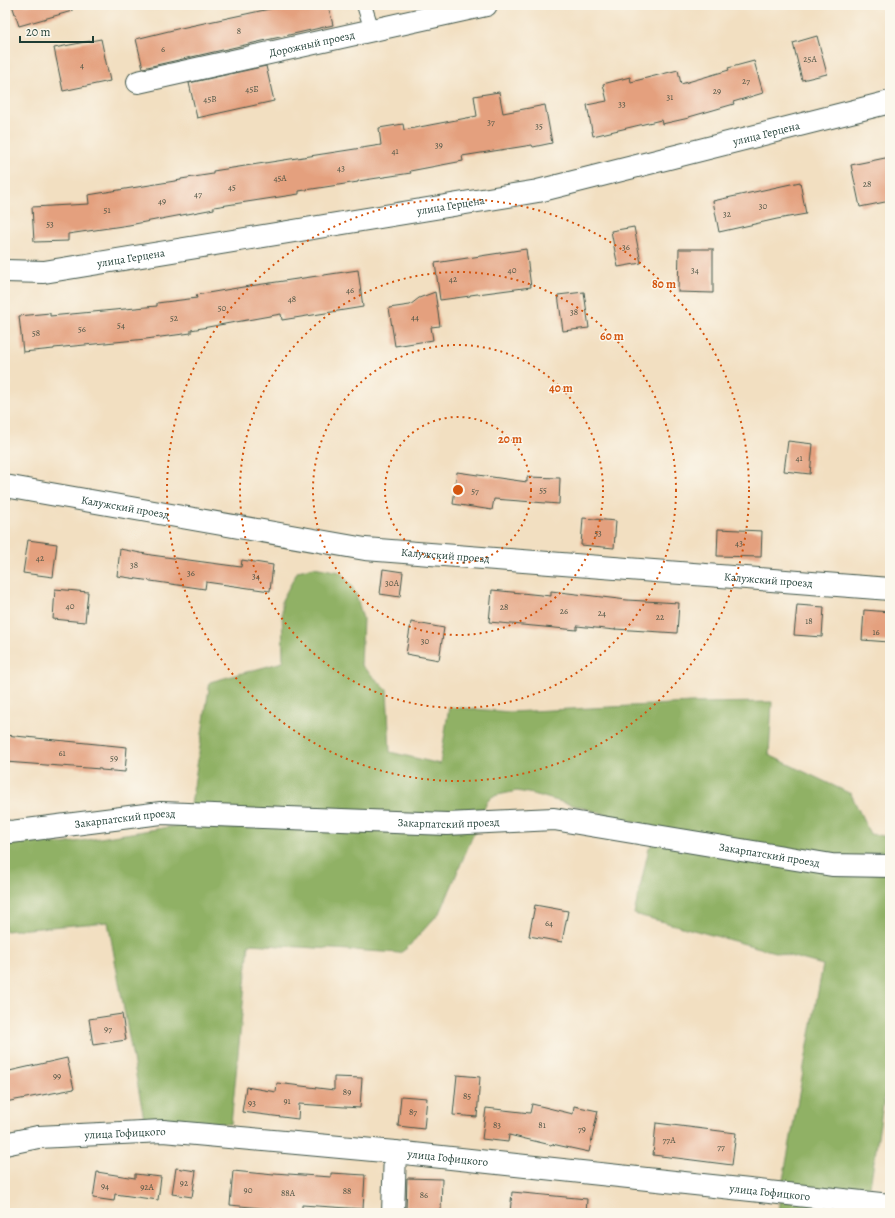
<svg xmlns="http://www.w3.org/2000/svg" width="895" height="1218" font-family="Alegreya,serif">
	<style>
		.forest { fill: #90b165; stroke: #58774c }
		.building { fill: #e4a07e }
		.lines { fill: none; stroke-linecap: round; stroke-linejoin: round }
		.service-casing { stroke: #3f5549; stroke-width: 16 }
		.minor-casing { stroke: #3f5549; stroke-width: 24 }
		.service { stroke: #fff; stroke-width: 14 }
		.minor { stroke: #fff; stroke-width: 22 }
		.ring { fill: none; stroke: #d45610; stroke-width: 2; stroke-dasharray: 2 4 }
		.labels { text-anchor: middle; stroke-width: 3; stroke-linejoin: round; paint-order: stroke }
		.number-label { font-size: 9px; fill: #505646 }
		.street-label { font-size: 11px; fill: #1f3d34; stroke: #fbf7ec }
		.centre { fill: #d45610; stroke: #fbf7ec; stroke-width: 2 }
		.ring-label { font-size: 12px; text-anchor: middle; font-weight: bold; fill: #d45610; stroke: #fbf7ec; stroke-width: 3; stroke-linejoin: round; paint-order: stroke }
	</style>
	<rect width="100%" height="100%" fill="#fbf7ec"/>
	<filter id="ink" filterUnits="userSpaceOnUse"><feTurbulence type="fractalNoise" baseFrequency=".025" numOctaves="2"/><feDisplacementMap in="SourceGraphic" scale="8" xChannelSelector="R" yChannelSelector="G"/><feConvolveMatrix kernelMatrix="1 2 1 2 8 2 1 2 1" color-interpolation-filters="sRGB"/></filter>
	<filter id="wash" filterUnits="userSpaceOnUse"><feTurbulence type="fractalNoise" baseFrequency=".012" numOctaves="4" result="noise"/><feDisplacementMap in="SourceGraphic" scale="16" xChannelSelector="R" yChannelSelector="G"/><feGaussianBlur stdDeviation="0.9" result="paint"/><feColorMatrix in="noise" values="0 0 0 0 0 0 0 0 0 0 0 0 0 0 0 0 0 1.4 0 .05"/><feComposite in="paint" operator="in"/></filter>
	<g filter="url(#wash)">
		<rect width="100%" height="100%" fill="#f2dfc1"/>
		<polygon class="forest" points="314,567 340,572 351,585 356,594 363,619 361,665 387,690 390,752 440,764 449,707 510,712 691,703 772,702 769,755 851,794 870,834 890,837 890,1062 869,1192 869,1213 779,1213 782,1185 823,965 634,914 649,848 657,839 640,824 533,794 517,791 493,796 487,802 441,911 407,948 400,953 249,944 231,1124 144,1119 108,922 5,931 5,837 62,844 188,824 210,682 283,662 282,600 298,571"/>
		<g id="blocks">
			<g class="building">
				<polygon points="12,5 71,5 72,11 19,26"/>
				<polygon points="273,5 328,5 333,25 143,68 136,39 181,28 274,8"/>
				<polygon points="817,36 827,74 802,80 793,43"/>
				<polygon points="101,39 110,81 63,91 54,48"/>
				<polygon points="754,61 763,93 733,102 734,104 689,117 689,118 662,124 661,120 593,136 587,105 607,101 603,84 630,77 631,82 678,70 681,84 729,70 728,68"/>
				<polygon points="266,66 274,101 197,118 189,83"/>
				<polygon points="499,92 503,113 545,105 552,143 533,147 532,145 462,156 463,161 410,171 411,173 358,181 358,182 299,191 299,194 214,207 214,209 129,225 68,234 68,241 34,242 32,207 89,204 88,195 181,180 181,179 213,174 213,171 381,145 379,128 403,124 404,130 477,116 474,96"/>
				<polygon points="890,157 890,201 860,207 851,165"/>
				<polygon points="800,182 806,214 777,219 719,232 713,201"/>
				<polygon points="634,227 641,263 618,267 611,231"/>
				<polygon points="526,249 531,287 470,295 470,296 440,300 435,263"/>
				<polygon points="679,249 713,249 713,293 678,292"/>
				<polygon points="358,270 363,307 282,320 281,314 191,330 191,333 146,339 54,348 54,349 23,352 19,316 50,313 50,316 157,306 157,303 197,298 196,295 243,287"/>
				<polygon points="435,292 440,326 431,327 433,340 395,346 389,308 410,305 419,298"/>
				<polygon points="584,292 589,328 563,331 558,295"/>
				<polygon points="788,441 813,444 810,474 784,471"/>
				<polygon points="457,472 527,482 527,477 560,478 559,504 494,499 492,510 453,504"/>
				<polygon points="583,518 616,521 614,548 581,545"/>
				<polygon points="718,529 762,531 761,557 717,556"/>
				<polygon points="28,540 57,544 53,577 23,573"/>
				<polygon points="120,549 151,555 241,567 242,560 273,565 270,591 206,582 205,589 117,576"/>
				<polygon points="383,569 403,572 400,597 380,594"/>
				<polygon points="55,589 88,592 85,622 53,619"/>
				<polygon points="492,590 551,596 551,591 627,600 679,603 677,633 615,629 615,630 577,626 577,630 489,622"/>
				<polygon points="797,605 824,607 822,637 794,635"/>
				<polygon points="864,610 890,612 889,642 862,640"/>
				<polygon points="411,622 444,628 439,660 406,654"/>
				<polygon points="5,735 127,747 125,772 101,770 101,769 5,762"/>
				<polygon points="535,905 568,911 562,942 529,936"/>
				<polygon points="122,1014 126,1040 93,1045 89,1019"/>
				<polygon points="67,1058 74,1089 5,1102 5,1072"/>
				<polygon points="457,1075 480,1077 477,1117 453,1115"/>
				<polygon points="334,1077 362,1078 360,1108 299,1104 298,1119 242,1112 246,1087 276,1092 277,1083 334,1090"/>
				<polygon points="401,1096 427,1098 424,1129 398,1126"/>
				<polygon points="532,1104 573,1114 574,1106 598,1111 589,1152 552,1144 551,1145 509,1135 508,1142 482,1139 486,1108 530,1113"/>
				<polygon points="656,1123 736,1133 732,1165 653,1155"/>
				<polygon points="176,1168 196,1171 192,1197 172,1194"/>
				<polygon points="233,1171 274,1175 274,1173 331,1177 331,1173 365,1175 363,1209 302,1205 302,1212 271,1210 271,1209 230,1205"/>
				<polygon points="97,1172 135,1178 135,1174 161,1177 158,1200 115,1194 114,1201 93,1198"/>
				<polygon points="407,1178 442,1179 441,1212 406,1210"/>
				<polygon points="512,1192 587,1199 586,1213 510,1213"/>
			</g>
		</g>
	</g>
	<g filter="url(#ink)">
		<use href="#blocks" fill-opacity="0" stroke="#3f5549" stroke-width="1"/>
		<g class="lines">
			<g class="service-casing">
				<polyline id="service" points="364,5 372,30"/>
			</g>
			<g class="minor-casing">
				<g id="minor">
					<path id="s1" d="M 138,82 L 486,5"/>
					<path id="s2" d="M 5,271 L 44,272 L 538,191 L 890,102"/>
					<path id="s3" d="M 5,486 L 365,549 L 890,589"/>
					<path id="s4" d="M 5,831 L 11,832 L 161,813 L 447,824 L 554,819 L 832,865 L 890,866"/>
					<path id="s5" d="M 5,1144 L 38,1137 L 163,1131 L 395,1152 L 890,1205"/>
					<polyline points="393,1213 395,1152"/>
				</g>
			</g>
			<use href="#service" class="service"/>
			<use href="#minor" class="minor"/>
		</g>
	</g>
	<g class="ring">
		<circle cx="458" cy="490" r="73"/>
		<circle cx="458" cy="490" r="145"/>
		<circle cx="458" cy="490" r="218"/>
		<circle cx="458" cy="490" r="291"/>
	</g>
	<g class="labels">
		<g class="number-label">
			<text x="239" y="34">8</text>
			<text x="163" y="52">6</text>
			<text x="810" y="62">25А</text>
			<text x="82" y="68">4</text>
			<text x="746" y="84">27</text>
			<text x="252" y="92">45Б</text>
			<text x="717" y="94">29</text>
			<text x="670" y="100">31</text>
			<text x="210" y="102">45В</text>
			<text x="622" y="107">33</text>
			<text x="491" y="125">37</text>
			<text x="539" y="129">35</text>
			<text x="439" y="148">39</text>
			<text x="395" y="154">41</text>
			<text x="341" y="171">43</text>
			<text x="280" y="181">45А</text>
			<text x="867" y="187">28</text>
			<text x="232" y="190">45</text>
			<text x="198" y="197">47</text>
			<text x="162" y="204">49</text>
			<text x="763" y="209">30</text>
			<text x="107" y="213">51</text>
			<text x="727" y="217">32</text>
			<text x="50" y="227">53</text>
			<text x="626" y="250">36</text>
			<text x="512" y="273">40</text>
			<text x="695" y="273">34</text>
			<text x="453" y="282">42</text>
			<text x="350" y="293">46</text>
			<text x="292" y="302">48</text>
			<text x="222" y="311">50</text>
			<text x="574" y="315">38</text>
			<text x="415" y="320">44</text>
			<text x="174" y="321">52</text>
			<text x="121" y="328">54</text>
			<text x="82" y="332">56</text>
			<text x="36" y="336">58</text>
			<text x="799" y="461">41</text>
			<text x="543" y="493">55</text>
			<text x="475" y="494">57</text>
			<text x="598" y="536">53</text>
			<text x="739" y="546">43</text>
			<text x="40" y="561">42</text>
			<text x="134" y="568">38</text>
			<text x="191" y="576">36</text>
			<text x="256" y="579">34</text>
			<text x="392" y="586">30А</text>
			<text x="70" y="609">40</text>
			<text x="504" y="610">28</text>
			<text x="564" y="614">26</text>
			<text x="602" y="616">24</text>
			<text x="660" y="620">22</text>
			<text x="809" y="624">18</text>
			<text x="876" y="635">16</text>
			<text x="425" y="644">30</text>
			<text x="62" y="756">61</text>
			<text x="114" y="761">59</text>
			<text x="549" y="926">64</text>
			<text x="108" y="1032">97</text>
			<text x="57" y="1079">99</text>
			<text x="347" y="1095">89</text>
			<text x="467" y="1099">85</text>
			<text x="287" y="1104">91</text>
			<text x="252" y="1106">93</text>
			<text x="413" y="1115">87</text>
			<text x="497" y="1128">83</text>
			<text x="542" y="1128">81</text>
			<text x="582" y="1132">79</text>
			<text x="669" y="1143">77А</text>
			<text x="721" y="1150">77</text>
			<text x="184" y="1186">92</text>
			<text x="105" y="1189">94</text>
			<text x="147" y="1190">92А</text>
			<text x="248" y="1193">90</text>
			<text x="347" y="1194">88</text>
			<text x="288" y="1196">88А</text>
			<text x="424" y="1198">86</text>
		</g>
		<g class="street-label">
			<text dy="4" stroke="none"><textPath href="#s1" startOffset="178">Дорожный проезд</textPath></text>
			<text dy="4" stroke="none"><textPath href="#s2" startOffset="775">улица Герцена</textPath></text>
			<text dy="4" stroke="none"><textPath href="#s2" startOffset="451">улица Герцена</textPath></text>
			<text dy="4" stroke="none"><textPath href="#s2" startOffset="127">улица Герцена</textPath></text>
			<text dy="4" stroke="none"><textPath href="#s3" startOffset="122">Калужский проезд</textPath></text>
			<text dy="4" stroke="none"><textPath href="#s3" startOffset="446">Калужский проезд</textPath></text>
			<text dy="4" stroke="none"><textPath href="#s3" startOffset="770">Калужский проезд</textPath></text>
			<text dy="4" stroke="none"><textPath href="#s4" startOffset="121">Закарпатский проезд</textPath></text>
			<text dy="4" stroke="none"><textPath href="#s4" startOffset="445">Закарпатский проезд</textPath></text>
			<text dy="4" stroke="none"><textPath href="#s4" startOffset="769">Закарпатский проезд</textPath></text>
			<text dy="4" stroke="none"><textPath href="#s5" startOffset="121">улица Гофицкого</textPath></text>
			<text dy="4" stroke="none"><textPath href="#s5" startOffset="445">улица Гофицкого</textPath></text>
			<text dy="4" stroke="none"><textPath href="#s5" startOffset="769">улица Гофицкого</textPath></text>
		</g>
	</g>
	<circle cx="458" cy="490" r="6" class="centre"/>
	<g class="ring-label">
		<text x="664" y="288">80 m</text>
		<text x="612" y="340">60 m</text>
		<text x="561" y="392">40 m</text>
		<text x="510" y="443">20 m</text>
	</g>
	<rect width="895" height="1218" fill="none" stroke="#fbf7ec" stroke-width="20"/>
	<path d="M20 36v6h73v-6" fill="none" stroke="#1f3d34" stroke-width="2"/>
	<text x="26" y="36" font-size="12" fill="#1f3d34" stroke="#fbf7ec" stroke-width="3" paint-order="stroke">20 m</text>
</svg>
